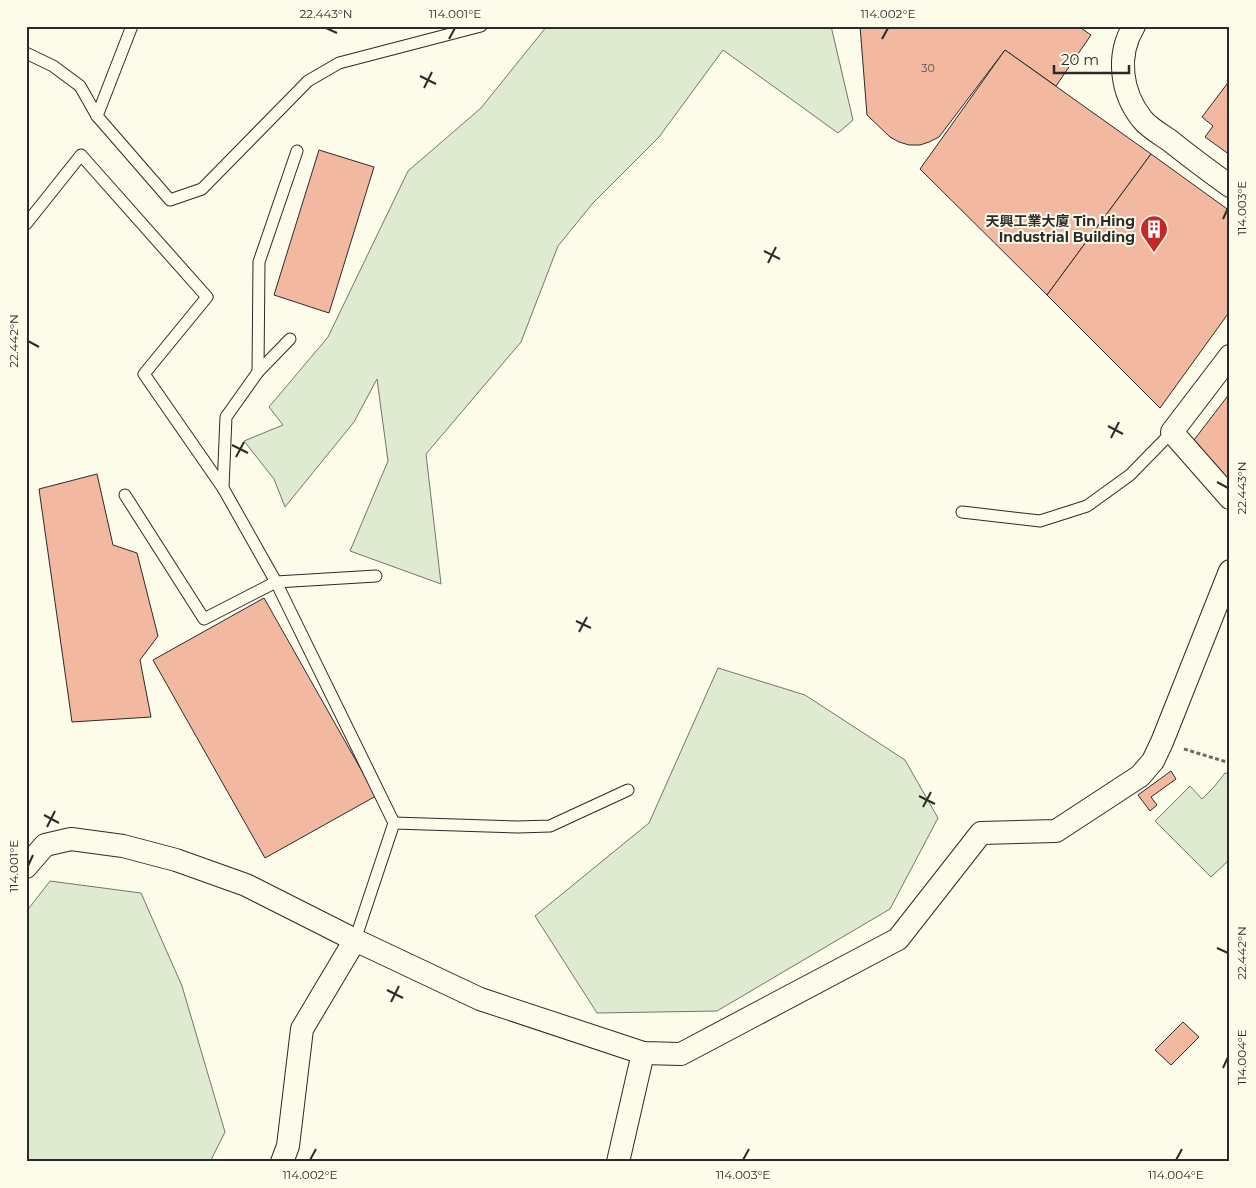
<svg xmlns="http://www.w3.org/2000/svg" width="1256" height="1188" font-family="Montserrat,'Noto Sans TC',sans-serif">
	<style>
		.green { fill: #deebd1; stroke: #74746e }
		.building { fill: #f2b8a0; stroke: #2b2b2b }
		.lines { fill: none; stroke-linecap: round; stroke-linejoin: round }
		.lane-casing { stroke: #2b2b2b; stroke-width: 13 }
		.street-casing { stroke: #2b2b2b; stroke-width: 24 }
		.path { stroke: #6a6964; stroke-width: 3; stroke-dasharray: 4 2.5; stroke-linecap: butt }
		.lane { stroke: #fdfbea; stroke-width: 11 }
		.street { stroke: #fdfbea; stroke-width: 22 }
		.ticks { fill: none; stroke: #2b2b2b; stroke-width: 2 }
		.labels { text-anchor: middle; stroke-width: 4; stroke-linejoin: round; paint-order: stroke }
		.number-label { font-size: 11px; fill: #5d4e48 }
		.poi-label { font-size: 14px; font-weight: bold; fill: #2b2b2b; stroke: #fdfbea; text-anchor: end }
		.neatline { fill: none; stroke: #2b2b2b; stroke-width: 2 }
		.ticks-label { font-size: 12px; text-anchor: middle; fill: #2b2b2b }
	</style>
	<rect width="100%" height="100%" fill="#fdfbea"/>
	<g class="green">
		<polygon points="547,26 831,26 853,120 838,133 723,50 659,137 593,203 558,246 521,342 426,454 441,584 350,551 388,461 377,379 354,422 285,507 274,479 244,441 283,425 269,407 328,337 408,171 481,108"/>
		<polygon points="718,668 805,695 905,760 938,818 890,909 717,1011 597,1013 535,916 649,823"/>
		<polygon points="1225,773 1230,774 1230,859 1211,877 1155,821 1190,786 1202,799 1214,787"/>
		<polygon points="50,881 141,893 182,986 225,1132 210,1162 26,1162 26,912"/>
	</g>
	<g class="building">
		<polygon points="860,26 1078,26 1091,35 1056,86 1005,50 939,137 929,142 920,145 909,145 899,142 890,137 867,115"/>
		<polygon points="1005,50 1151,154 1047,295 920,169"/>
		<polygon points="1230,80 1230,155 1205,137 1213,126 1202,117"/>
		<polygon points="319,150 374,167 329,313 274,295"/>
		<polygon points="1151,154 1230,211 1230,311 1160,408 1047,295"/>
		<polygon points="1230,393 1230,481 1194,440"/>
		<polygon points="97,474 113,545 137,553 158,636 140,660 151,717 72,722 39,489"/>
		<polygon points="264,598 376,796 265,858 153,660"/>
		<polygon points="1171,771 1176,779 1151,797 1157,805 1150,811 1138,795"/>
		<polygon points="1183,1022 1199,1037 1171,1065 1155,1050"/>
	</g>
	<g class="lines">
		<g class="lane-casing">
			<g id="lane">
				<polyline points="132,26 97,116 170,200 202,189 308,81 339,63 481,26"/>
				<polyline points="26,53 53,66 80,86 97,116"/>
				<polyline points="26,224 81,155 207,297 144,374 223,488"/>
				<polyline points="290,339 258,372 226,417 223,488 276,582 394,823 355,940"/>
				<polyline points="258,372 259,262 297,151"/>
				<polyline points="125,495 204,619 276,582 376,576"/>
				<polyline points="962,512 1040,521 1087,506 1130,475 1172,432"/>
				<polyline points="394,823 518,827 550,826 628,790"/>
			</g>
		</g>
		<g class="street-casing">
			<g id="street">
				<path d="M 1134,26 C 1116,55 1121,93 1142,119 C 1148,127 1160,134 1169,140 C 1189,156 1209,171 1230,186"/>
				<polyline points="1230,356 1172,432 1230,498"/>
				<polyline points="26,867 45,845 71,839 123,846 176,860 246,885 355,940 480,999 643,1053 681,1054 898,939 981,833 1056,831 1140,776 1153,761 1162,742 1230,571"/>
				<polyline points="282,1162 288,1146 302,1029 355,940"/>
				<polyline points="618,1162 643,1053"/>
			</g>
		</g>
		<polyline class="path" points="1184,749 1230,763"/>
		<use href="#lane" class="lane"/>
		<use href="#street" class="street"/>
	</g>
	<path class="ticks" d="M 326,28 L 337,33M 449,39 L 455,28M 882,39 L 888,28M 420,76 L 436,84M 424,88 L 432,72M 1223,219 L 1228,208M 764,251 L 780,259M 768,263 L 776,247M 28,341 L 39,347M 1108,426 L 1123,434M 1111,438 L 1119,422M 232,445 L 248,453M 236,457 L 244,442M 1217,482 L 1228,488M 576,621 L 591,628M 579,632 L 587,617M 919,796 L 935,804M 923,807 L 931,792M 44,815 L 59,823M 47,827 L 55,811M 28,866 L 33,855M 1217,948 L 1228,953M 387,990 L 403,998M 391,1002 L 399,986M 1223,1068 L 1228,1057M 310,1160 L 316,1149M 743,1160 L 749,1149M 1176,1160 L 1182,1149"/>
	<defs>
		<g id="building-pin" transform="scale(1.4375)"><path d="M0 17L-7.5 6A9.5 9.5 0 1 1 7.5 6Z" fill="#c62828" stroke="#fdfbea"/><path d="M-4-6H4V6H1V3H-1V6H-4ZM-2.5-4.3h1.7v1.8h-1.7ZM.8-4.3h1.7v1.8H.8ZM-2.5-1h1.7V.8h-1.7ZM.8-1h1.7V.8H.8Z" fill="#fff"/></g>
	</defs>
	<g fill-rule="evenodd">
		<use href="#building-pin" x="1154" y="229"/>
	</g>
	<g class="labels">
		<g class="number-label">
			<text x="928" y="72">30</text>
		</g>
		<g class="poi-label">
			<text x="1135" y="226">天興工業大廈 Tin Hing<tspan x="1135" dy="16">Industrial Building</tspan></text>
		</g>
	</g>
	<rect width="1256" height="1188" fill="none" stroke="#fdfbea" stroke-width="55"/>
	<path d="M1054 65v8h75v-8" fill="none" stroke="#2b2b2b" stroke-width="2.5"/>
	<text x="1061" y="65" font-size="15" fill="#2b2b2b" stroke="#fdfbea" stroke-width="4" paint-order="stroke">20 m</text>
	<rect x="28" y="28" width="1200" height="1132" class="neatline"/>
	<g class="ticks-label">
		<text x="326" y="18">22.443°N</text>
		<text x="455" y="18">114.001°E</text>
		<text x="888" y="18">114.002°E</text>
		<text transform="translate(1242 208) rotate(-90)" y="4">114.003°E</text>
		<text transform="translate(14 341) rotate(-90)" y="4">22.442°N</text>
		<text transform="translate(1242 488) rotate(-90)" y="4">22.443°N</text>
		<text transform="translate(14 866) rotate(-90)" y="4">114.001°E</text>
		<text transform="translate(1242 953) rotate(-90)" y="4">22.442°N</text>
		<text transform="translate(1242 1057) rotate(-90)" y="4">114.004°E</text>
		<text x="310" y="1179">114.002°E</text>
		<text x="743" y="1179">114.003°E</text>
		<text x="1176" y="1179">114.004°E</text>
	</g>
</svg>
